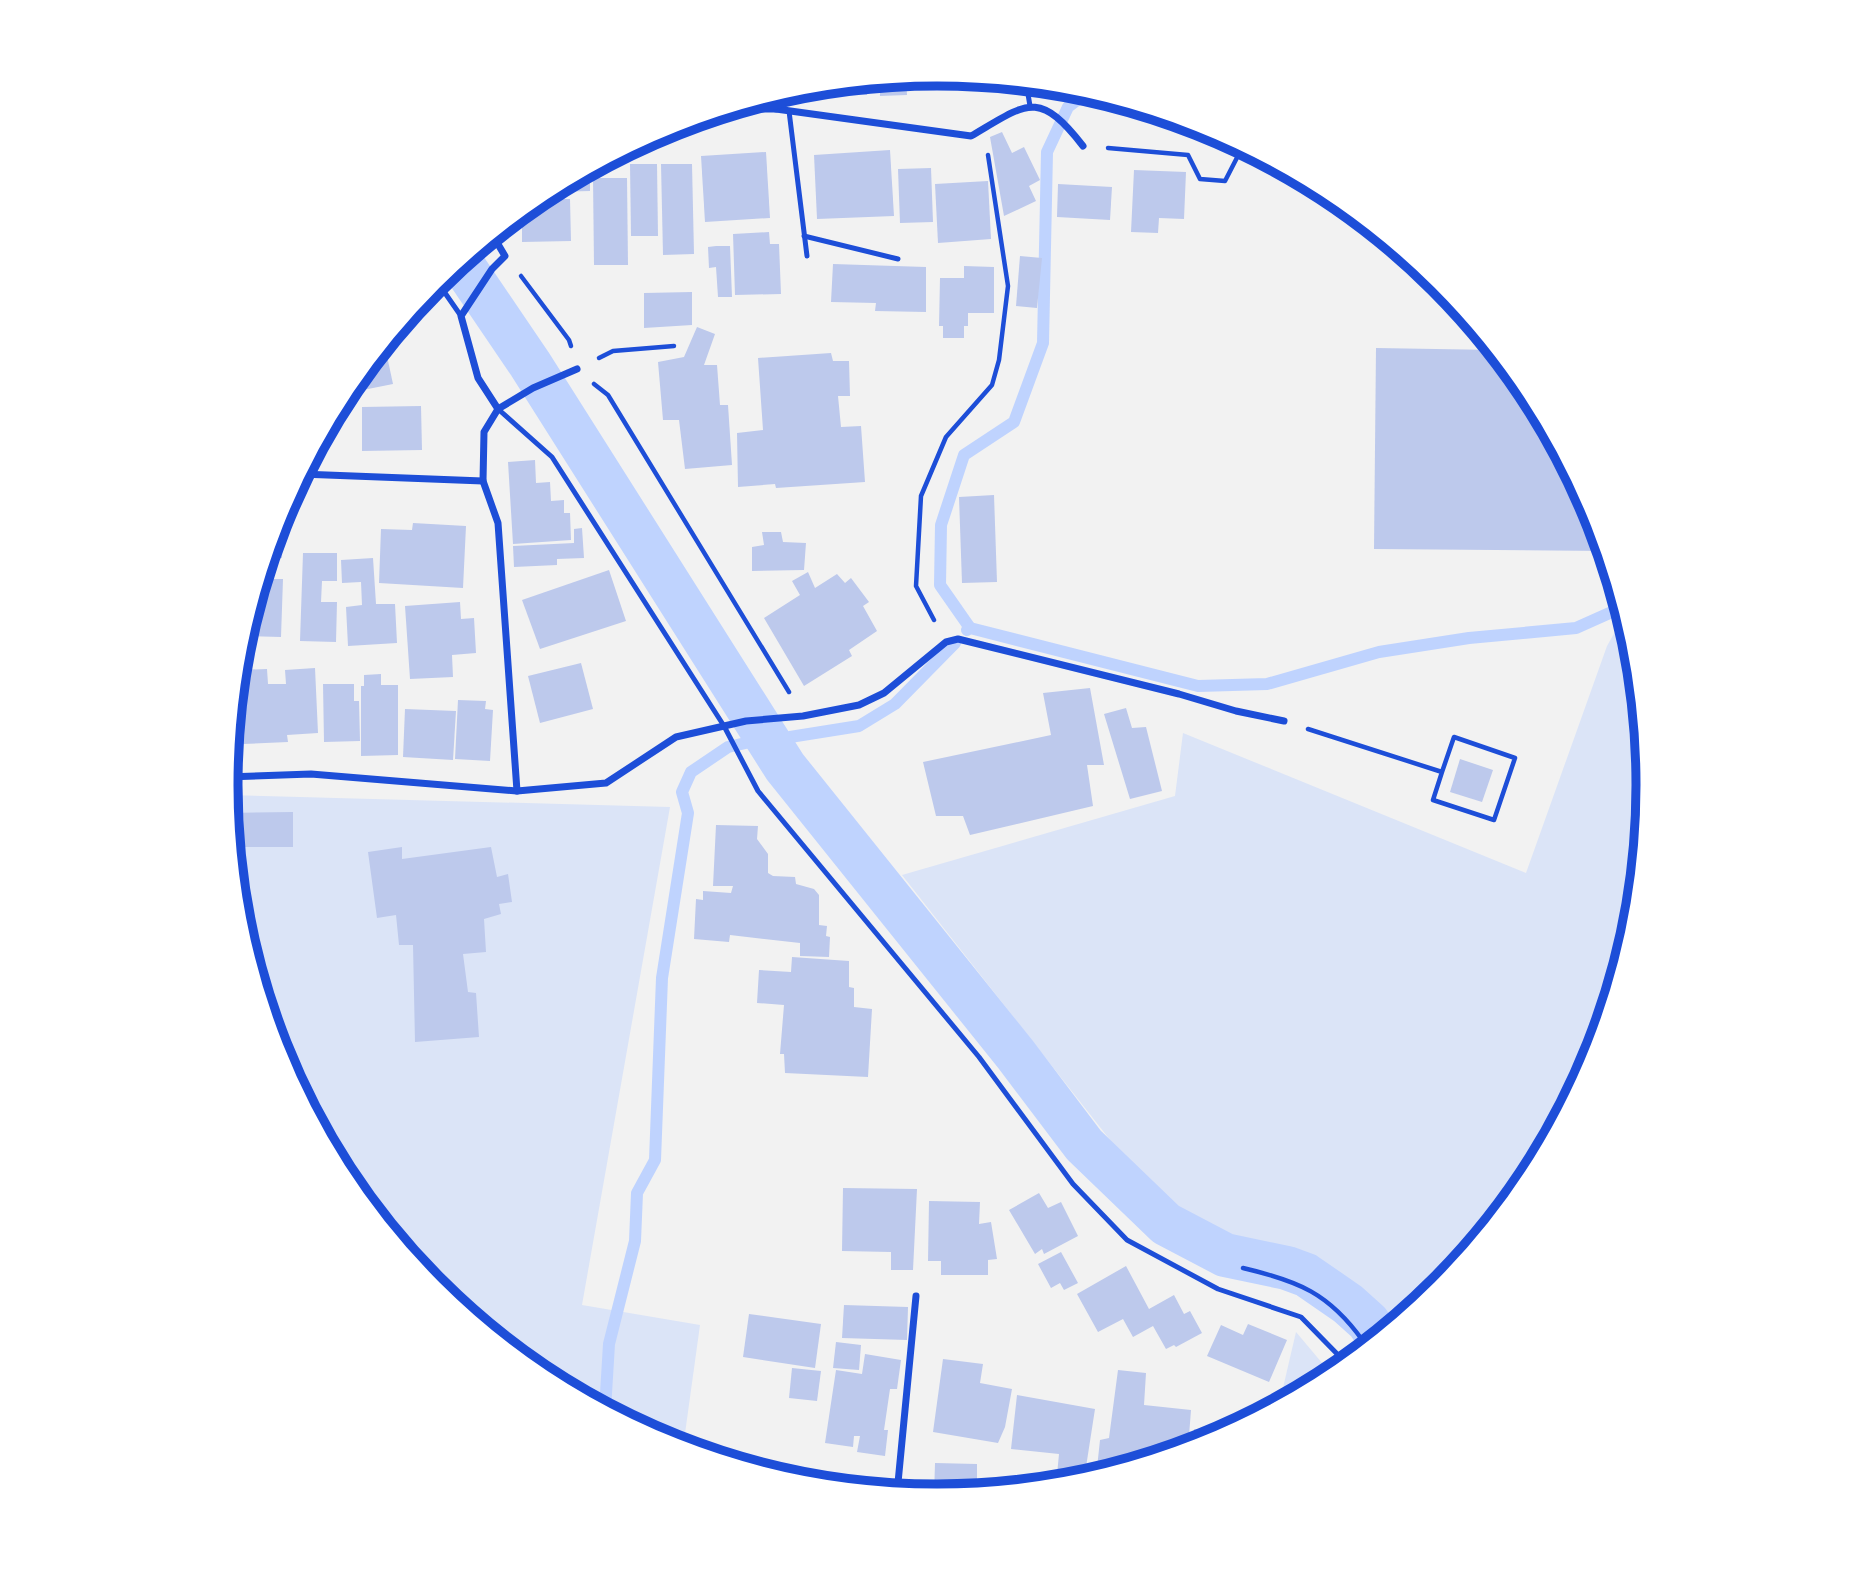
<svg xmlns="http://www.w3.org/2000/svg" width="1874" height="1570" font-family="'Varela Round',sans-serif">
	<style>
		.green { fill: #dbe4f7 }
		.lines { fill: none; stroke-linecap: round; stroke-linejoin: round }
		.stream { stroke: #bfd3fe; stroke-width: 12 }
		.canal { stroke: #bfd3fe; stroke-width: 44 }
		.building { fill: #bdc9ec }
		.path { stroke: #1d4ed8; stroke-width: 4.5 }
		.service { stroke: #1d4ed8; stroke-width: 5 }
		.minor { stroke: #1d4ed8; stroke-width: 7 }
		.rim { fill: none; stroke: #1d4ed8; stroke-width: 9 }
	</style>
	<rect width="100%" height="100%" fill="#f2f2f2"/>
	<g class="green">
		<polygon points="1625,614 1635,647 1648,785 1635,924 1594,1058 1528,1181 1440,1288 1383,1335 1151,1192 902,875 1175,796 1183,733 1526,873 1607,646"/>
		<polygon points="227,795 670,807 582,1305 700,1325 683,1448 664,1442 541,1376 434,1288 345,1180 280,1057 239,923"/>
		<polygon points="1296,1332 1333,1376 1279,1405"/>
	</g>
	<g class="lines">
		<g class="stream">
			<polyline points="970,628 940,585 941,525 964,455 1014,422 1043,343 1047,152 1068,107 1089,91"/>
			<polyline points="967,630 970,628 1198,686 1267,684 1379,652 1469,638 1576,628 1623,607"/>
			<polyline points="605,1410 609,1344 635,1241 637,1193 655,1160 662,978 688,813 682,792 691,772 728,747 759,740 790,737 859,726 895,704 955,643"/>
		</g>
		<polyline class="canal" points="460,261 530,364 785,767 1016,1055 1084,1145 1166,1224 1225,1255 1287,1268 1306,1275 1348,1304 1368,1322 1379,1338"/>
	</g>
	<g class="building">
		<polygon points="933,74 934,83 908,85 908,76"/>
		<polygon points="906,77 907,95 880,96 879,79"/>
		<polygon points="867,80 867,95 825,92 826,84"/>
		<polygon points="1002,132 1012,153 1024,147 1040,180 1029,186 1036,201 1004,216 990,137"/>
		<polygon points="890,150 894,216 817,219 814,155"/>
		<polygon points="766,152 770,218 705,222 701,156"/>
		<polygon points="630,164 657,164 658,236 631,236"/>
		<polygon points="661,164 692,164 694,254 663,255"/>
		<polygon points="590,168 590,191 553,192 553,187"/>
		<polygon points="931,168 933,222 900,223 898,169"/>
		<polygon points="1134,170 1186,172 1184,219 1159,218 1158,233 1131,232"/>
		<polygon points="593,178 627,178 628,265 594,265"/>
		<polygon points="988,181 991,239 938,243 935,184"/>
		<polygon points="1058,184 1112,187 1110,220 1057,217"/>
		<polygon points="543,193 543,199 570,199 571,241 522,242 522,222 514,222 514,216"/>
		<polygon points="769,232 770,244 779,244 781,294 735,295 733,234"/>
		<polygon points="716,246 730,246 732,297 718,297 716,267 709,268 708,247"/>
		<polygon points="1020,256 1042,258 1037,308 1016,306"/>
		<polygon points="833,264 926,267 926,312 875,311 876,303 831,302"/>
		<polygon points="964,266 994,267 994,313 968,313 968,326 964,326 964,338 943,338 943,326 939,326 940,278 964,278"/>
		<polygon points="692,292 692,325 644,328 644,293"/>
		<polygon points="697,327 715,334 704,365 717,365 720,405 728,405 732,465 685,469 679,420 663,420 658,362 684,357"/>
		<polygon points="384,342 393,384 343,394 346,389"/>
		<polygon points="1376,348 1496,350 1529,390 1594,513 1606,551 1374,549"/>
		<polygon points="831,353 833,361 849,361 850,396 838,396 841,427 861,426 865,482 776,488 775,484 738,487 737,433 763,430 758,358"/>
		<polygon points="421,406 422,450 362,451 362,407"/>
		<polygon points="535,460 536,483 550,482 551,501 564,500 564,513 570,513 571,540 513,544 508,462"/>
		<polygon points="994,495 997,582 962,583 959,497"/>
		<polygon points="413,523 466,526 463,588 379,583 381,529 412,530"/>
		<polygon points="582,528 584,558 557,559 557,565 514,567 513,546 574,543 574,529"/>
		<polygon points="274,530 283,530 282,558 272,558 272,579 283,579 281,637 242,636"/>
		<polygon points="762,532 781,532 783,542 806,543 804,570 752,571 752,547 764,545"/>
		<polygon points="303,553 337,553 337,581 322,581 321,602 337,602 336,642 300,641"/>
		<polygon points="373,558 376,604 395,604 397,643 348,646 346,607 362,605 361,582 342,583 341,560"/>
		<polygon points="609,570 626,621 540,649 522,600"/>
		<polygon points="808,572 815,588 837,574 845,583 851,578 869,602 863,606 877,631 849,650 852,656 804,686 764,618 800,595 792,581"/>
		<polygon points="460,602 461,619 474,618 476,653 452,655 453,677 410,679 405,606"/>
		<polygon points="581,663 593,709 540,723 528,676"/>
		<polygon points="315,668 318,733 287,735 288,742 243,744 243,736 230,736 237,670 267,669 268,684 286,684 285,670"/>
		<polygon points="381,674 381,685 398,685 398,755 361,756 361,686 364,686 364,675"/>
		<polygon points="323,684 354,684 354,701 359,701 360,741 324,742"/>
		<polygon points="1090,688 1104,765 1087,765 1093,806 970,835 963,816 936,816 923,762 1051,735 1043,693"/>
		<polygon points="458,700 486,701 485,709 493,710 490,761 455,759"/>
		<polygon points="1126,708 1132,728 1146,727 1162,791 1130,799 1104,714"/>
		<polygon points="405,709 456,711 453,760 403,757"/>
		<polygon points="1460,759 1493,770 1482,802 1450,792"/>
		<polygon points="293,812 293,847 232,847 228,813"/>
		<polygon points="716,825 758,826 757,839 768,854 768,873 773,876 795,877 796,884 814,889 819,895 819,925 827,926 826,936 830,937 829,957 800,956 800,943 730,935 729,942 694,939 696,899 703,900 703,891 731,893 733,886 713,886"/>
		<polygon points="402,847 402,859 491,847 497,877 508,874 512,902 499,904 501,914 484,919 486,952 463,954 468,992 476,993 479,1037 415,1042 413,945 399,945 396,915 377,918 368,852"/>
		<polygon points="792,957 849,961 849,987 854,988 854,1007 872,1009 868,1077 785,1073 784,1054 780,1054 784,1005 757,1003 759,970 791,972"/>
		<polygon points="843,1188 917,1189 913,1270 891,1270 891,1252 842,1251"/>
		<polygon points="1039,1193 1048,1208 1061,1202 1078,1236 1044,1254 1042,1249 1035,1254 1009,1210"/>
		<polygon points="929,1201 980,1202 979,1224 991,1222 997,1259 988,1260 988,1275 941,1275 941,1261 928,1261"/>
		<polygon points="1061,1252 1078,1283 1064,1290 1060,1283 1051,1288 1038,1264"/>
		<polygon points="1126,1266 1149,1309 1174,1295 1184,1314 1190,1311 1202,1333 1176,1347 1174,1345 1166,1349 1153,1326 1133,1337 1123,1319 1098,1332 1077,1294"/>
		<polygon points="844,1305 908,1307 907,1340 842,1338"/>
		<polygon points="749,1314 821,1324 815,1368 743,1357"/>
		<polygon points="1248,1324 1287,1340 1269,1382 1207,1356 1221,1325 1243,1335"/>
		<polygon points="836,1342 861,1345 859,1370 833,1368"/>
		<polygon points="865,1354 901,1360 897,1389 890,1389 884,1430 888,1430 885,1456 857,1452 860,1436 854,1436 853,1447 825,1443 836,1370 862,1374"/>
		<polygon points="943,1359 983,1364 980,1383 1012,1389 1005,1427 998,1443 933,1432"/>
		<polygon points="792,1368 821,1371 817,1401 789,1398"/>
		<polygon points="1118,1370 1146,1373 1144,1405 1191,1410 1188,1449 1113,1471 1097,1468 1100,1440 1109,1438"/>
		<polygon points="1017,1395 1095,1409 1084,1480 1056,1485 1059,1454 1011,1449"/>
		<polygon points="1194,1429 1229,1432 1209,1442 1193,1447"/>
		<polygon points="935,1463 977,1464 977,1493 934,1496"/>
	</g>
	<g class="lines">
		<g class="path">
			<polyline points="1108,148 1188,155 1200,179 1225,181 1243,146"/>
			<polyline points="521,276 569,340 571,346"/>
			<polyline points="599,358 613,351 674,346"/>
			<polyline points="594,384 608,395 789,692"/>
			<polyline points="934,620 916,586 921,496 946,437 992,385 999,360 1008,286 988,155"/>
			<polyline points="1308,729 1442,772 1454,737 1515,758 1494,820 1433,800 1442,772"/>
			<path d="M 1243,1268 C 1298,1281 1329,1293 1363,1341"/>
		</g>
		<g class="service">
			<polyline points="1026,82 1030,106"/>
			<polyline points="789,111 807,256"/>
			<polyline points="804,236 898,259"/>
			<polyline points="436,280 461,316"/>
			<polyline points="498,409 552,457 724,726 758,791 979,1057 1073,1184 1127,1240 1218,1289 1301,1317 1347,1364"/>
		</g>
		<g class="minor">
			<path d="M 726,109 L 776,109 L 971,136 C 1026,104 1038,88 1083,146"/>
			<polyline points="776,109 776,94"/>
			<polyline points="492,234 505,256 492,269 461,316 478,378 498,409"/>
			<polyline points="301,474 483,481"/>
			<polyline points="226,777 311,774 517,791 606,783 676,737 746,721 803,716 859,705 884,693 946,642 958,639 1179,694 1236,711 1284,721"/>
			<polyline points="517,791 498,523 483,481 484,432 498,409 533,388 577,369"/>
			<polyline points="897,1493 916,1296"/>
		</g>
	</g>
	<path d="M0 0H1874V1570H0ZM238 785a699 699 0 1 1 1398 0a699 699 0 1 1-1398 0Z" fill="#fff" fill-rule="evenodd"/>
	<path class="rim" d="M238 785a699 699 0 1 1 1398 0a699 699 0 1 1-1398 0Z"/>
</svg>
